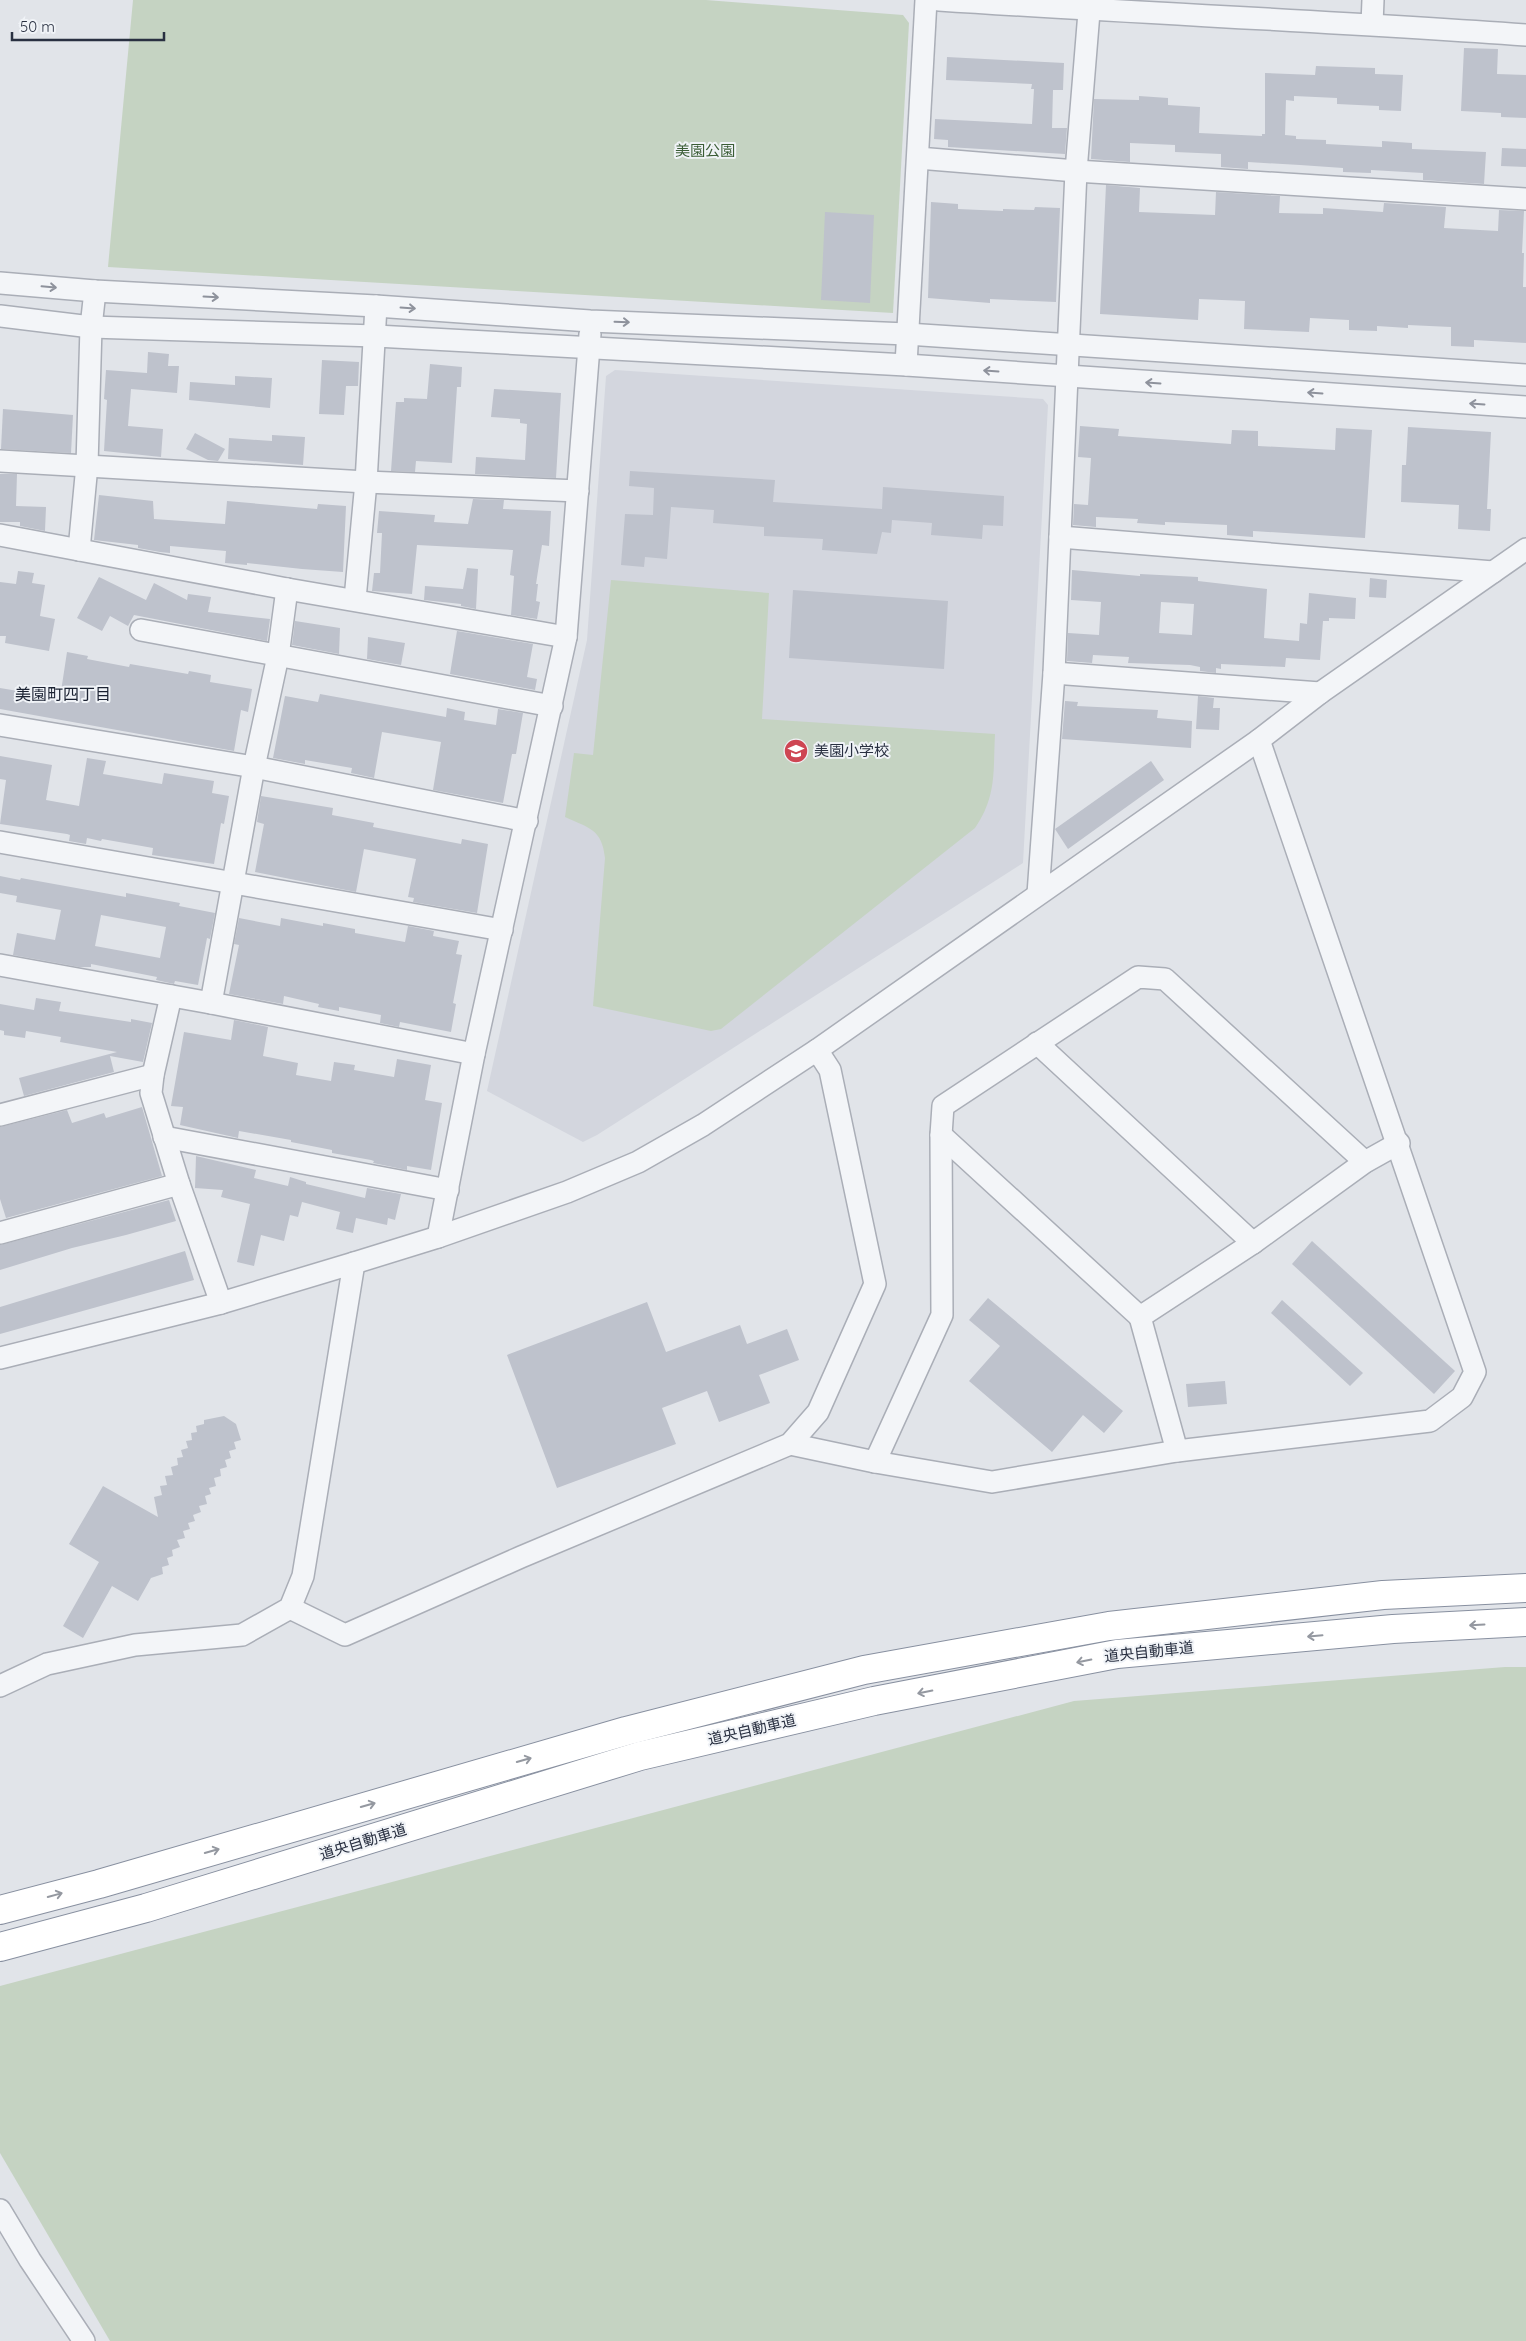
<svg xmlns="http://www.w3.org/2000/svg" width="1526" height="2341" font-family="Quicksand,'Noto Sans JP',sans-serif">
	<style>
		.built { fill: #d3d6de }
		.green { fill: #c5d3c2 }
		.building { fill: #bec2cc; fill-rule: evenodd }
		.lines { fill: none; stroke-linecap: round; stroke-linejoin: round }
		.minor-casing { stroke: #aaaeb7; stroke-width: 24 }
		.highway-casing { stroke: #8890a0; stroke-width: 30 }
		.minor { stroke: #f3f5f8; stroke-width: 21 }
		.highway { stroke: #fff; stroke-width: 28 }
		.oneway { stroke: #8e929c }
		.oneway2 { stroke: #9498a0 }
		.labels { text-anchor: middle; stroke-width: 4; stroke-linejoin: round; paint-order: stroke }
		.park-label { font-size: 15px; fill: #3b5d36; stroke: #f0f3f7 }
		.poi-label { font-size: 15px; fill: #293041; stroke: #f0f3f7; text-anchor: start }
		.street-label { font-size: 15px; fill: #293041; stroke: #f0f3f7 }
		.neighbourhood-label { font-size: 16px; fill: #1b2232; stroke: #f0f3f7 }
	</style>
	<rect width="100%" height="100%" fill="#e1e4e9"/>
	<polygon class="built" points="615,370 1043,399 1048,405 1023,863 597,1135 583,1142 487,1091 587,640 606,376"/>
	<g class="green">
		<polygon points="133,0 706,0 903,15 909,23 893,313 108,267"/>
		<path d="M 611,580 L 769,593 L 762,719 L 995,734 C 993,771 997,796 975,828 L 721,1029 L 711,1031 L 593,1006 L 605,858 C 602,829 589,828 565,817 L 574,753 L 593,755 Z"/>
		<polygon points="1505,1667 1526,1667 1526,2341 110,2341 0,2153 0,1986 1074,1701"/>
	</g>
	<g class="building">
		<polygon points="1464,48 1498,49 1497,74 1526,75 1526,118 1501,117 1501,113 1461,111"/>
		<polygon points="947,57 1064,63 1063,90 1053,90 1052,128 1067,128 1065,154 948,147 948,140 934,139 935,119 1032,124 1034,89 1031,89 1032,84 946,80"/>
		<polygon points="1316,66 1375,68 1375,74 1403,75 1401,111 1379,110 1379,106 1337,104 1337,98 1294,96 1294,101 1286,100 1285,135 1296,136 1296,139 1326,140 1326,144 1382,147 1382,141 1412,143 1412,149 1486,152 1484,184 1423,180 1423,173 1371,170 1371,173 1343,172 1343,168 1300,165 1248,162 1248,169 1221,167 1221,154 1175,152 1175,145 1130,143 1130,162 1091,159 1094,99 1139,100 1139,96 1168,98 1168,105 1200,107 1199,133 1262,136 1262,134 1265,134 1265,73 1315,75"/>
		<polygon points="1502,148 1526,149 1526,167 1501,166"/>
		<polygon points="1106,185 1140,188 1139,212 1215,215 1216,192 1280,196 1279,213 1323,214 1323,208 1383,212 1384,203 1446,207 1444,228 1498,231 1499,210 1524,211 1522,253 1524,253 1523,287 1526,287 1526,343 1474,340 1474,347 1451,346 1451,327 1408,325 1408,328 1377,326 1377,331 1349,330 1349,320 1310,318 1309,332 1244,329 1245,301 1199,299 1198,320 1100,314"/>
		<polygon points="931,202 958,204 958,209 1003,211 1003,209 1034,210 1035,207 1060,208 1056,302 990,299 990,303 928,298"/>
		<polygon points="825,212 874,215 870,303 821,300"/>
		<polygon points="148,352 169,354 168,366 179,366 177,393 131,389 128,426 163,429 161,457 104,451 107,400 104,399 106,370 147,373"/>
		<polygon points="322,360 359,362 358,386 346,386 344,415 319,414"/>
		<polygon points="430,364 462,367 461,387 457,387 452,463 416,461 415,472 391,471 396,402 404,402 404,398 427,399"/>
		<polygon points="235,376 272,378 270,408 189,400 190,382 235,385"/>
		<polygon points="494,389 561,393 556,478 475,474 476,457 525,460 527,424 520,423 520,419 491,417"/>
		<polygon points="3,409 73,415 71,453 1,449"/>
		<polygon points="1080,426 1119,429 1118,436 1231,444 1232,430 1258,431 1258,446 1335,450 1336,428 1372,430 1365,538 1253,531 1253,537 1227,535 1227,525 1165,522 1165,525 1137,523 1138,519 1096,517 1096,527 1073,525 1074,504 1088,505 1091,458 1078,457"/>
		<polygon points="1408,427 1491,432 1487,509 1491,509 1490,531 1458,529 1459,505 1401,502 1402,465 1406,465"/>
		<polygon points="195,433 225,449 218,461 208,460 186,449"/>
		<polygon points="272,435 305,437 303,465 228,459 229,438 272,441"/>
		<polygon points="630,471 775,480 773,502 882,509 883,487 1004,496 1003,526 983,525 982,539 931,535 932,523 892,520 891,533 882,532 877,554 822,550 823,539 764,536 764,527 713,523 714,510 671,507 667,559 645,557 644,567 621,565 625,514 653,515 654,488 629,486"/>
		<polygon points="0,474 17,474 16,506 46,507 45,531 20,526 20,522 0,522"/>
		<polygon points="99,495 153,501 154,519 225,524 227,501 317,509 318,504 346,506 343,572 302,569 247,563 247,565 225,563 226,551 170,546 170,553 160,552 138,548 138,545 94,540"/>
		<polygon points="473,499 504,500 503,509 551,511 549,546 542,545 536,584 538,584 536,601 540,602 537,619 511,615 514,576 510,575 513,550 417,545 412,594 372,591 374,573 380,573 382,533 377,533 379,511 435,515 434,522 468,524"/>
		<polygon points="467,568 478,569 476,609 461,606 461,604 424,600 425,586 463,589"/>
		<path d="M 1072,570 L 1140,576 L 1140,574 L 1198,577 L 1198,581 L 1267,589 L 1264,638 L 1299,641 L 1300,623 L 1307,624 L 1309,593 L 1356,598 L 1355,619 L 1329,618 L 1329,621 L 1323,621 L 1320,660 L 1286,658 L 1285,667 L 1221,664 L 1221,669 L 1216,668 L 1216,673 L 1200,671 L 1200,667 L 1190,665 L 1128,663 L 1129,657 L 1093,655 L 1092,663 L 1067,661 L 1068,633 L 1099,635 L 1101,602 L 1071,600 ZM 1161,602 L 1194,604 L 1192,635 L 1159,633 Z"/>
		<polygon points="18,571 34,573 32,583 45,585 40,616 55,619 49,651 5,643 6,636 0,636 0,582 16,584"/>
		<polygon points="99,577 146,600 154,583 187,600 188,594 211,597 208,612 270,619 267,641 134,615 128,626 110,616 102,631 77,618"/>
		<polygon points="1370,578 1387,580 1386,598 1369,597"/>
		<polygon points="793,590 948,601 944,669 789,658"/>
		<polygon points="295,621 340,628 339,654 292,645"/>
		<polygon points="457,631 533,644 527,677 537,679 535,690 450,674"/>
		<polygon points="368,637 405,643 401,665 367,659"/>
		<polygon points="67,652 88,656 87,659 129,667 130,664 188,674 189,671 211,675 210,682 252,689 248,712 241,710 234,751 0,709 0,688 60,698"/>
		<polygon points="320,694 446,717 447,708 465,712 464,720 496,725 498,709 523,713 516,754 512,754 503,803 433,790 441,742 382,732 374,778 351,773 352,768 305,760 305,764 273,758 285,696 318,702"/>
		<polygon points="1198,696 1214,698 1213,708 1220,708 1219,730 1196,729"/>
		<polygon points="1065,701 1078,702 1077,706 1158,710 1157,718 1192,721 1191,748 1062,739"/>
		<polygon points="0,756 52,765 46,800 79,806 87,758 106,761 103,774 162,784 164,773 214,781 212,793 229,796 224,824 221,823 214,864 152,855 153,848 102,839 101,841 87,838 86,844 69,841 70,835 67,834 0,824 6,780 0,779"/>
		<polygon points="1151,761 1164,780 1068,849 1055,829"/>
		<polygon points="261,796 333,808 332,815 374,823 373,827 461,844 462,839 488,844 477,913 413,902 414,898 408,897 416,859 364,849 356,892 255,872 264,824 257,822"/>
		<path d="M 0,876 L 20,880 L 21,878 L 126,897 L 126,893 L 180,903 L 179,906 L 215,913 L 210,939 L 207,938 L 198,985 L 175,981 L 174,984 L 156,980 L 157,977 L 91,964 L 91,967 L 79,967 L 13,955 L 17,933 L 55,940 L 61,910 L 16,902 L 17,896 L 0,893 ZM 101,915 L 166,927 L 160,958 L 95,946 Z"/>
		<polygon points="239,918 280,926 281,918 323,926 323,923 355,929 355,933 405,942 408,926 434,931 433,936 459,941 456,954 462,955 453,1003 456,1004 451,1032 400,1022 399,1027 380,1023 381,1015 339,1007 339,1011 318,1007 319,1004 284,996 283,1004 229,994 239,945 234,944"/>
		<polygon points="36,998 61,1002 59,1011 131,1022 131,1019 152,1023 143,1062 110,1056 114,1072 24,1096 19,1078 117,1052 60,1042 61,1037 26,1031 25,1038 4,1035 4,1031 0,1030 0,1004 34,1010"/>
		<polygon points="234,1020 268,1027 263,1056 298,1063 296,1075 331,1081 334,1062 355,1065 354,1070 394,1077 397,1059 431,1065 425,1100 442,1103 431,1170 407,1166 407,1170 373,1163 374,1161 371,1160 332,1153 332,1150 291,1142 291,1140 239,1131 238,1138 180,1125 183,1107 171,1106 184,1032 231,1040"/>
		<polygon points="142,1107 162,1176 6,1218 0,1199 0,1127 67,1110 72,1123 104,1113 106,1118"/>
		<polygon points="196,1156 256,1170 254,1178 288,1186 290,1177 306,1182 306,1184 365,1198 367,1188 401,1194 395,1220 388,1218 387,1225 356,1218 353,1233 336,1229 340,1212 302,1202 298,1217 290,1215 284,1241 261,1235 254,1266 237,1262 250,1204 221,1197 223,1190 195,1188"/>
		<polygon points="169,1200 176,1221 126,1235 72,1248 0,1270 0,1245"/>
		<polygon points="1312,1241 1455,1371 1434,1394 1292,1264"/>
		<polygon points="185,1251 194,1280 0,1334 0,1307"/>
		<polygon points="988,1298 1123,1411 1104,1433 1083,1415 1052,1452 969,1381 1000,1346 969,1320"/>
		<polygon points="1282,1300 1363,1373 1350,1386 1271,1313"/>
		<polygon points="647,1302 666,1352 740,1325 747,1344 787,1329 799,1360 759,1375 770,1403 719,1422 707,1391 662,1408 676,1444 557,1488 507,1355"/>
		<polygon points="1225,1381 1227,1404 1188,1407 1186,1384"/>
		<polygon points="224,1416 236,1424 241,1440 234,1442 236,1449 229,1451 231,1458 225,1460 227,1467 220,1469 221,1476 214,1478 216,1486 209,1488 211,1494 205,1496 207,1504 199,1506 201,1512 193,1515 195,1521 188,1523 190,1529 183,1531 185,1538 177,1540 180,1547 172,1550 173,1556 167,1558 169,1565 162,1567 163,1574 151,1578 138,1601 112,1586 83,1638 63,1626 99,1562 69,1544 103,1486 158,1517 154,1497 162,1495 160,1486 167,1485 165,1476 173,1475 171,1467 178,1465 177,1458 183,1457 181,1450 188,1448 186,1441 192,1440 191,1433 197,1432 196,1426 204,1424 204,1420"/>
	</g>
	<g class="lines">
		<g class="minor-casing">
			<g id="minor">
				<path d="M 939,0 C 1135,13 1330,21 1526,35"/>
				<polyline points="1372,24 1373,0"/>
				<polyline points="918,158 1076,171 1526,199"/>
				<polyline points="0,283 95,291 376,306 590,321 907,334 1526,375"/>
				<polyline points="0,316 91,327 376,336 906,365 1526,407"/>
				<polyline points="906,365 926,0"/>
				<polyline points="0,461 366,482 578,491"/>
				<polyline points="0,535 287,589 566,637"/>
				<polyline points="1060,537 1493,572"/>
				<polyline points="79,550 87,465 91,327 95,291"/>
				<polyline points="355,599 366,482 376,306"/>
				<polyline points="141,630 552,706"/>
				<polyline points="1054,673 1320,693"/>
				<polyline points="0,725 254,767 527,821"/>
				<polyline points="0,842 502,930"/>
				<polyline points="1038,894 1054,673 1076,171 1090,0"/>
				<polyline points="0,965 211,1003 474,1054"/>
				<polyline points="171,996 153,1075 151,1093 179,1184 221,1303"/>
				<polyline points="211,1003 254,767 278,656 287,589"/>
				<polyline points="1037,1043 1253,1243"/>
				<polyline points="0,1115 153,1075"/>
				<polyline points="941,1135 1140,1317 1253,1243 1365,1162 1399,1143"/>
				<polyline points="164,1137 448,1190"/>
				<polyline points="0,1233 179,1184"/>
				<polyline points="438,1237 474,1054 566,637 590,334"/>
				<polyline points="1140,1317 1177,1451"/>
				<polyline points="0,1358 221,1303 354,1263 438,1237 567,1192 638,1162 703,1125 817,1050 1259,740 1320,693 1526,549"/>
				<polyline points="790,1444 875,1462 992,1482 1177,1451 1430,1421 1462,1397 1475,1372 1259,740"/>
				<polyline points="875,1462 942,1315 941,1135 943,1106 1138,977 1165,979 1365,1162"/>
				<polyline points="290,1608 345,1635 521,1557 790,1444 818,1412 875,1284 830,1070 817,1050"/>
				<polyline points="0,1686 47,1664 135,1645 242,1635 290,1608 303,1576 354,1263"/>
				<polyline points="0,2210 30,2260 84,2341"/>
			</g>
		</g>
		<g class="highway-casing">
			<g id="highway">
				<polyline points="0,1910 99,1884 626,1731 864,1670 1109,1626 1383,1595 1526,1588"/>
				<polyline points="0,1947 146,1908 640,1756 874,1701 1117,1654 1393,1629 1526,1622"/>
			</g>
		</g>
		<use href="#minor" class="minor"/>
		<use href="#highway" class="highway"/>
	</g>
	<defs><path id="oneway-shaft" d="M-6 0H5M1.5-3L5.5 0L1.5 3" fill="none" stroke-width="1.6" stroke-linecap="round" stroke-linejoin="round" transform="scale(1.25)"/></defs>
	<g class="oneway">
		<use href="#oneway-shaft" transform="translate(49 287) rotate(5)"/>
		<use href="#oneway-shaft" transform="translate(211 297) rotate(3)"/>
		<use href="#oneway-shaft" transform="translate(408 308) rotate(4)"/>
		<use href="#oneway-shaft" transform="translate(622 322) rotate(2)"/>
		<use href="#oneway-shaft" transform="translate(991 371) rotate(-176)"/>
		<use href="#oneway-shaft" transform="translate(1153 383) rotate(-176)"/>
		<use href="#oneway-shaft" transform="translate(1315 393) rotate(-176)"/>
		<use href="#oneway-shaft" transform="translate(1477 404) rotate(-176)"/>
	</g>
	<g class="oneway2">
		<use href="#oneway-shaft" transform="translate(1477 1625) rotate(177)"/>
		<use href="#oneway-shaft" transform="translate(1315 1636) rotate(175)"/>
		<use href="#oneway-shaft" transform="translate(1084 1661) rotate(169)"/>
		<use href="#oneway-shaft" transform="translate(925 1692) rotate(169)"/>
		<use href="#oneway-shaft" transform="translate(524 1760) rotate(-16)"/>
		<use href="#oneway-shaft" transform="translate(368 1805) rotate(-16)"/>
		<use href="#oneway-shaft" transform="translate(212 1851) rotate(-16)"/>
		<use href="#oneway-shaft" transform="translate(55 1895) rotate(-15)"/>
	</g>
	<defs>
		<g id="school-disc" transform="scale(1.25)"><circle r="9.5" fill="#ce4653" stroke="#f0f3f7"/><path d="M0-5L7-2L0 1L-7-2ZM-4 1L0 2.5L4 1V4Q0 6-4 4Z" fill="#fff"/></g>
	</defs>
	<g fill-rule="evenodd">
		<use href="#school-disc" x="796" y="751"/>
	</g>
	<g class="labels">
		<g class="park-label">
			<text x="705" y="156">美園公園</text>
		</g>
		<g class="poi-label">
			<text x="814" y="756">美園小学校</text>
		</g>
		<g class="street-label">
			<text transform="translate(1149 1652) rotate(-6)" y="5">道央自動車道</text>
			<text transform="translate(752 1730) rotate(-13)" y="5">道央自動車道</text>
			<text transform="translate(363 1842) rotate(-17)" y="5">道央自動車道</text>
		</g>
		<g class="neighbourhood-label">
			<text x="63" y="700">美園町四丁目</text>
		</g>
	</g>
	<path d="M12 32v8h152v-8" fill="none" stroke="#293041" stroke-width="2.5"/>
	<text x="20" y="32" font-size="15" fill="#293041" stroke="#f0f3f7" stroke-width="4" paint-order="stroke">50 m</text>
</svg>
